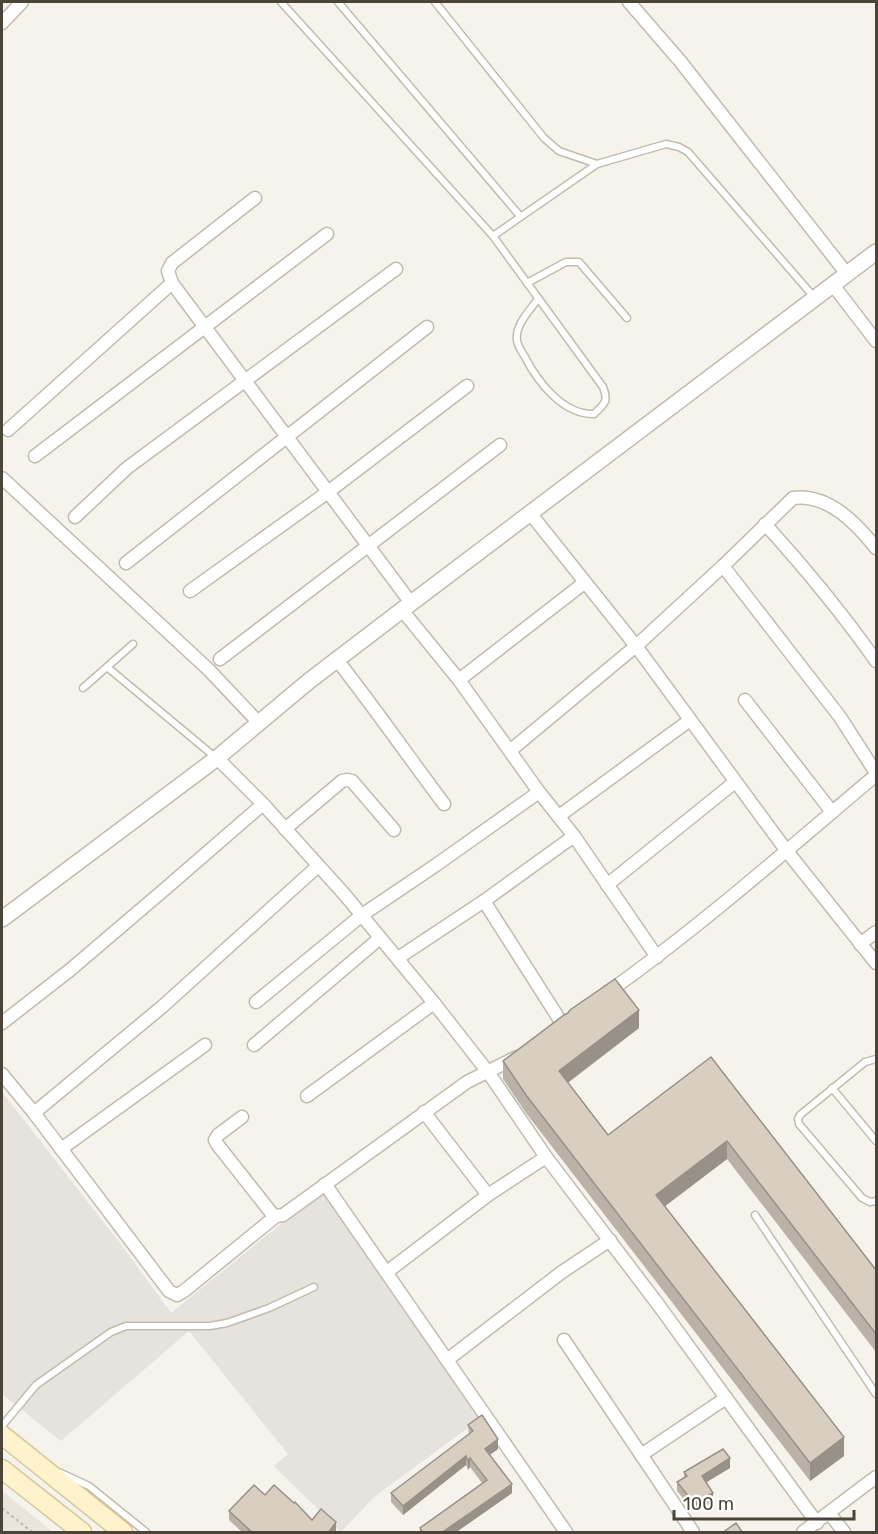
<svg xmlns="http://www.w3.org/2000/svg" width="878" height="1534" font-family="Rubik,sans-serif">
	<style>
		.residential { fill: #eae5da }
		.industrial { fill: #e6e2dd }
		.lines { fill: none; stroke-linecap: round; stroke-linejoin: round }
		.service-casing { stroke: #c2bbae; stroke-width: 9 }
		.minor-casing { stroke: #c2bbae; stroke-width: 15 }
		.tertiary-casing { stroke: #c2bbae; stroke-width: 18 }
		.secondary-casing { stroke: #d6c79b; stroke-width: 21 }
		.path { stroke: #c4b79f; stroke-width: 2; stroke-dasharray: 3 3; stroke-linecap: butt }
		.service { stroke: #fff; stroke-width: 6 }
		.minor { stroke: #fff; stroke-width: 12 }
		.tertiary { stroke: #fff; stroke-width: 15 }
		.secondary { stroke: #fff3cd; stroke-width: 18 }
		.wall { fill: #bab2a6 }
		.shaded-wall { fill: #979187 }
		.building { fill: #d8cfc1; stroke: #979187; stroke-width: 1.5 }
	</style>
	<rect width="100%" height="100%" fill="#f6f3ec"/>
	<polygon class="residential" points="2,1491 53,1532 2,1532"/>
	<polygon class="industrial" points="2,1092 123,1247 171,1313 323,1190 480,1419 374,1497 341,1532 274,1466 288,1454 189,1331 61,1441 2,1394"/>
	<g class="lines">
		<g class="service-casing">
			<g id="service">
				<path d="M 281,2 L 493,236 L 603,387 C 609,402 604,404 594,414 C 563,415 537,381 525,357 C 522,352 517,345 517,340 C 515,325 530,310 538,299"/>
				<polyline points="338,2 520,216"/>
				<polyline points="435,2 544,138 559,151 597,164"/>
				<polyline points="493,236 597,164 666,144 679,147 688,152 814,297"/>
				<polyline points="527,283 566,262 579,262 627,318"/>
				<polyline points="107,667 215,757"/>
				<polyline points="83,688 133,644"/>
				<polyline points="876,1059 865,1062 800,1115 798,1119 799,1124 862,1198 870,1202 876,1201"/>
				<polyline points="832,1088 876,1141"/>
				<polyline points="755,1215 876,1394"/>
				<polyline points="2,1426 36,1385 111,1332 126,1326 210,1326 227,1323 269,1308 314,1287"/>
				<polyline points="61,1473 89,1486 146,1532"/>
			</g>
		</g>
		<g class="minor-casing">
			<g id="minor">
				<polyline points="629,2 680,61 847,274"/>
				<polyline points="2,23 22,2"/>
				<polyline points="255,198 172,263 168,271 172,283 411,603"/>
				<polyline points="833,285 876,341"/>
				<polyline points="8,430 172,283"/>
				<polyline points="35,456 327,234"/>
				<polyline points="2,478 209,670 259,723"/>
				<polyline points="530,513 636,646 786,850 876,963"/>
				<polyline points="75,517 127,468 396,269"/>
				<path d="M 765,524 C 805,568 842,613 876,661"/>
				<polyline points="126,563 427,327"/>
				<polyline points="723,566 840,717 876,773"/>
				<polyline points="190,591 328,492 467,386"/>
				<polyline points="402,610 459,680 539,792 574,836 657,957"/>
				<polyline points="220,659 500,445"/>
				<path d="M 337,660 C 374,707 408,756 444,804"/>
				<polyline points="459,680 584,583"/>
				<polyline points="745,700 832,812"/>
				<path d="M 511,750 L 636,646 L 723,566 L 793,498 C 828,493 857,524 876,548"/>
				<polyline points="217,758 263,804 345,895 434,1003 488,1072 546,1157 657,1303 817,1523"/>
				<polyline points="559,816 690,720"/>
				<polyline points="285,829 342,781 347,780 352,781 394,830"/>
				<polyline points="607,885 735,782"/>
				<polyline points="484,901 563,1025"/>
				<polyline points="860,944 876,932"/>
				<polyline points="398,958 484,901 574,836"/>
				<path d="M 607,993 C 701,926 788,849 876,775"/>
				<polyline points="256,1002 362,915 436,865 539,792"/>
				<polyline points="2,1023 70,970 165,889 263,804"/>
				<polyline points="254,1045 380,938"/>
				<polyline points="2,1074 34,1113 169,1291 177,1295 184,1291 276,1216"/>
				<polyline points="307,1096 434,1003"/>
				<polyline points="424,1112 488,1195"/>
				<polyline points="34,1113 163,1006 318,866"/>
				<polyline points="242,1117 218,1135 215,1140 217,1144 273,1215 276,1216 283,1215 467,1082 517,1057"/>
				<polyline points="61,1149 205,1045"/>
				<polyline points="325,1184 566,1532"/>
				<polyline points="387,1272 488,1195 546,1157"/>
				<polyline points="564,1340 693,1532"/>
				<polyline points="447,1360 562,1272 610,1240"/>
				<polyline points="641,1455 726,1398"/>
				<polyline points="829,1513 844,1532"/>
				<polyline points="803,1532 876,1477"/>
			</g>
		</g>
		<g class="tertiary-casing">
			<polyline id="tertiary" points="2,919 217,758 309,681 402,610 876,252"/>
		</g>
		<g class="secondary-casing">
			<g id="secondary">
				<polyline points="2,1435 123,1532"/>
				<polyline points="2,1469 82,1532"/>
			</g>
		</g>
		<polyline class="path" points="2,1508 32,1532"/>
		<use href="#service" class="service"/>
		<use href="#minor" class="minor"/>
		<use href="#tertiary" class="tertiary"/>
		<use href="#secondary" class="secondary"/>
	</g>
	<g class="wall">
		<polygon points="639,1028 568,1083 608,1135 711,1057 876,1270 876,1352 727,1159 665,1206 844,1456 810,1481 526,1113 503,1079 503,1061"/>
		<polygon points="468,1425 498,1449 490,1455 512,1493 455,1533 420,1533 420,1528 482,1483 470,1467 468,1470 466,1465 403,1515 391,1502 391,1493 469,1435"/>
		<polygon points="730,1468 706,1482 713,1502 694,1512 677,1491 677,1482 684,1477 684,1472"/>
		<polygon points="265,1495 312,1520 336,1531 336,1533 243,1533 229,1520 229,1511"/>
	</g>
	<g class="shaded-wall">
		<polygon points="639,1010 639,1028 559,1089 559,1071"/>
		<polygon points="727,1141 727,1159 656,1213 656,1195"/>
		<polygon points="844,1437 844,1456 810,1481 810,1463"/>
		<polygon points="498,1439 498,1449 485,1458 485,1449"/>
		<polygon points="466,1456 466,1465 403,1515 403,1506"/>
		<polygon points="470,1458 470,1467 468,1470 468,1461"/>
		<polygon points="730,1458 730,1468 702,1485 702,1476"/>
		<polygon points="512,1484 512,1493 455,1533 441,1533"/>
		<polygon points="713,1493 713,1502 694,1512 694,1503"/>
		<polygon points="336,1522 336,1533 328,1533"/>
	</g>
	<g class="building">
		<polygon points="615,979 639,1010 559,1071 608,1135 711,1057 876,1270 876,1334 727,1141 656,1195 844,1437 810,1463 526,1095 503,1061 564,1015 568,1013 570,1010"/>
		<polygon points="482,1415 498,1439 485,1449 512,1484 441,1533 423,1533 420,1528 487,1480 470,1458 468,1461 466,1456 403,1506 391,1493 473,1431 468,1425"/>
		<polygon points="723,1449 730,1458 702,1476 713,1493 694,1503 677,1482 687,1476 684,1472"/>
		<polygon points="254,1485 265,1495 274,1485 294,1503 295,1502 312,1520 321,1509 336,1522 328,1533 253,1533 229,1511"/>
		<polygon points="736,1523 743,1533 722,1533"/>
	</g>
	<rect width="878" height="1534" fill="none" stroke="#4b4439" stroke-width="6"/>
	<path d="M674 1510v9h180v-9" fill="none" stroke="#4b4439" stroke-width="3"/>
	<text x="683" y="1510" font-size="18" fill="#4b4439" stroke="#ffffff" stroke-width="4.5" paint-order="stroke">100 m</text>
</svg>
